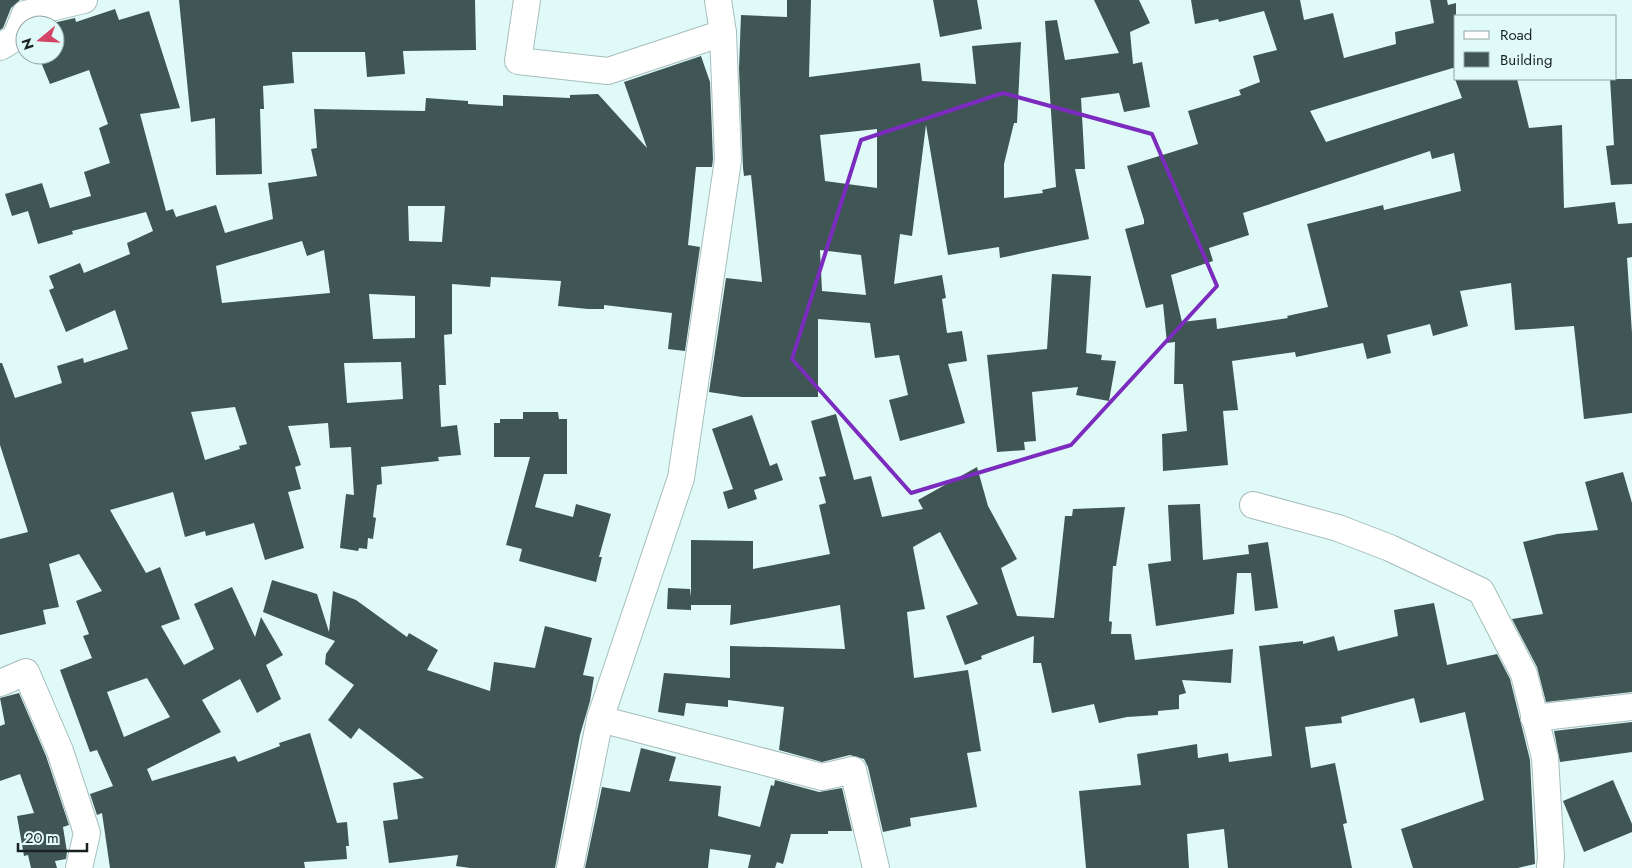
<svg xmlns="http://www.w3.org/2000/svg" width="1632" height="868" font-family="Jost,sans-serif">
	<style>
		.building { fill: #405654; fill-rule: evenodd }
		.lines { fill: none; stroke-linecap: round; stroke-linejoin: round }
		.minor-casing { stroke: #a5bebc; stroke-width: 28 }
		.minor { stroke: #fff; stroke-width: 26 }
		.marked { fill: none; stroke: #7b2cbf; stroke-width: 4; stroke-linejoin: round }
	</style>
	<rect width="100%" height="100%" fill="#e0faf8"/>
	<g class="building">
		<polygon points="0,0 20,0 11,8 3,28 0,30"/>
		<polygon points="179,0 475,0 476,50 403,51 405,74 367,77 365,52 292,52 294,83 263,86 264,109 260,109 262,174 216,175 215,118 191,122"/>
		<path d="M 787,0 L 811,0 L 809,77 L 920,63 L 922,81 L 976,84 L 972,46 L 1021,42 L 1017,123 L 1014,123 L 1004,164 L 1004,198 L 1043,193 L 1042,190 L 1056,187 L 1045,21 L 1057,20 L 1065,60 L 1119,53 L 1094,0 L 1139,0 L 1150,23 L 1130,32 L 1133,64 L 1142,62 L 1150,107 L 1124,112 L 1119,93 L 1081,98 L 1085,169 L 1075,169 L 1089,239 L 1000,258 L 999,247 L 948,255 L 926,125 L 912,236 L 900,234 L 894,284 L 942,275 L 946,298 L 942,299 L 947,333 L 962,331 L 967,361 L 948,364 L 965,423 L 900,441 L 889,400 L 908,395 L 899,355 L 875,358 L 870,323 L 818,319 L 818,397 L 742,397 L 709,392 L 726,278 L 762,282 L 751,175 L 744,176 L 743,168 L 739,68 L 741,15 L 787,17 ZM 877,129 L 877,188 L 825,181 L 820,135 ZM 820,250 L 861,255 L 866,295 L 822,291 Z"/>
		<polygon points="933,0 977,0 982,29 940,37"/>
		<path d="M 1191,0 L 1300,0 L 1304,20 L 1333,13 L 1344,58 L 1396,44 L 1395,32 L 1434,23 L 1430,0 L 1447,0 L 1448,5 L 1456,3 L 1456,67 L 1310,111 L 1326,142 L 1462,98 L 1455,79 L 1517,79 L 1529,128 L 1562,125 L 1564,208 L 1615,202 L 1618,224 L 1632,223 L 1632,257 L 1627,258 L 1632,333 L 1632,413 L 1584,419 L 1574,326 L 1515,330 L 1511,283 L 1460,291 L 1468,326 L 1433,336 L 1430,324 L 1387,335 L 1391,353 L 1367,359 L 1363,343 L 1296,357 L 1295,352 L 1232,361 L 1238,410 L 1223,411 L 1228,465 L 1163,471 L 1162,434 L 1187,431 L 1183,384 L 1174,384 L 1175,342 L 1167,343 L 1163,304 L 1146,308 L 1125,229 L 1144,224 L 1144,220 L 1127,166 L 1198,144 L 1188,111 L 1241,95 L 1239,90 L 1260,82 L 1253,56 L 1277,50 L 1264,11 L 1219,22 L 1218,19 L 1195,24 ZM 1430,151 L 1432,159 L 1454,153 L 1461,191 L 1384,210 L 1383,205 L 1307,224 L 1328,307 L 1287,316 L 1288,318 L 1217,329 L 1216,318 L 1182,322 L 1171,275 L 1213,261 L 1209,248 L 1249,235 L 1243,213 Z"/>
		<path d="M 115,9 L 119,20 L 149,11 L 180,108 L 140,114 L 166,211 L 173,209 L 176,217 L 216,205 L 225,233 L 273,219 L 268,183 L 317,176 L 311,149 L 317,148 L 314,109 L 425,111 L 426,98 L 468,101 L 468,104 L 503,106 L 503,95 L 570,98 L 570,95 L 598,94 L 647,148 L 624,82 L 701,56 L 710,82 L 713,159 L 712,167 L 696,167 L 688,245 L 700,247 L 685,351 L 668,349 L 672,313 L 604,305 L 604,309 L 588,309 L 558,306 L 561,281 L 491,277 L 490,287 L 452,284 L 452,334 L 444,335 L 446,385 L 439,385 L 441,427 L 457,425 L 461,455 L 438,457 L 439,461 L 381,467 L 382,484 L 377,485 L 373,517 L 376,518 L 373,539 L 368,538 L 367,549 L 359,548 L 358,551 L 340,548 L 346,494 L 354,495 L 351,447 L 330,448 L 328,423 L 288,426 L 301,465 L 295,467 L 301,489 L 288,492 L 304,548 L 265,560 L 254,523 L 206,536 L 205,531 L 185,537 L 173,492 L 110,510 L 146,573 L 160,567 L 180,619 L 161,626 L 184,665 L 214,649 L 194,604 L 232,587 L 255,637 L 261,617 L 283,655 L 266,665 L 281,699 L 257,713 L 240,679 L 202,700 L 221,732 L 147,769 L 152,781 L 235,756 L 238,762 L 280,746 L 279,743 L 310,733 L 337,823 L 347,822 L 349,846 L 346,846 L 347,859 L 304,862 L 305,868 L 110,868 L 102,813 L 97,815 L 90,794 L 113,786 L 97,750 L 90,752 L 60,670 L 92,658 L 83,636 L 89,634 L 76,601 L 102,591 L 79,554 L 49,564 L 59,607 L 43,610 L 46,624 L 0,635 L 0,539 L 28,532 L 0,445 L 0,363 L 2,363 L 15,398 L 62,383 L 57,366 L 83,358 L 84,363 L 128,349 L 115,310 L 66,332 L 49,290 L 54,288 L 49,276 L 80,263 L 84,273 L 130,254 L 127,243 L 153,231 L 146,212 L 72,231 L 73,234 L 38,244 L 28,211 L 12,216 L 5,194 L 42,183 L 50,208 L 91,196 L 84,172 L 110,163 L 99,128 L 108,124 L 89,70 L 50,84 L 38,55 L 55,55 L 55,25 L 44,25 L 75,18 L 76,22 ZM 408,206 L 445,206 L 442,242 L 409,241 ZM 302,241 L 307,256 L 324,250 L 330,293 L 222,303 L 216,266 ZM 369,294 L 415,296 L 415,338 L 373,339 ZM 401,362 L 403,399 L 347,403 L 344,363 ZM 235,407 L 247,444 L 239,446 L 240,449 L 205,460 L 191,412 ZM 147,678 L 170,717 L 124,737 L 107,692 Z"/>
		<polygon points="1610,79 1632,79 1632,184 1611,185 1606,146 1614,145"/>
		<polygon points="1052,274 1091,276 1086,353 1102,355 1101,360 1116,361 1109,401 1076,395 1078,387 1032,392 1036,441 1024,442 1025,450 997,452 987,355 1047,349"/>
		<polygon points="523,412 558,412 559,419 567,419 567,474 544,474 535,507 573,517 576,504 611,514 599,557 602,557 596,582 519,561 522,549 506,545 530,457 494,457 494,423 500,423 500,419 523,419"/>
		<polygon points="836,414 854,480 871,476 882,517 923,509 918,500 977,467 988,506 1017,559 1001,568 1017,616 1054,618 1065,516 1072,516 1073,509 1125,507 1116,566 1113,566 1109,621 1112,622 1111,634 1131,634 1135,660 1233,649 1231,683 1182,680 1186,693 1179,695 1179,709 1158,711 1158,715 1127,717 1099,723 1094,704 1052,713 1041,663 1033,663 1034,636 981,656 982,659 965,665 946,616 978,604 940,532 913,547 925,609 907,612 914,678 968,670 981,751 967,753 977,807 910,818 911,826 883,832 868,767 864,759 850,755 822,762 779,750 784,707 728,700 728,707 686,703 684,716 658,712 664,673 730,678 730,646 845,649 840,605 730,625 731,605 691,605 691,610 667,609 668,588 690,589 691,597 691,540 753,541 753,569 830,554 819,505 826,503 819,477 826,476 811,421"/>
		<polygon points="752,415 770,466 777,463 783,480 754,490 757,499 728,509 723,492 733,489 712,429"/>
		<polygon points="1623,472 1632,503 1632,692 1546,702 1537,667 1512,619 1543,614 1523,542 1557,534 1598,530 1585,482"/>
		<polygon points="1200,504 1203,560 1249,554 1248,545 1268,542 1278,608 1255,611 1251,573 1237,573 1234,614 1156,626 1148,564 1171,561 1168,505"/>
		<polygon points="272,580 317,594 329,632 333,591 356,600 407,637 409,633 438,650 427,670 490,691 494,662 535,668 545,626 592,638 583,675 594,677 590,701 580,735 555,868 470,868 456,866 458,855 389,863 383,821 398,819 393,783 424,778 359,728 351,739 328,720 354,685 325,664 326,654 335,641 263,612"/>
		<polygon points="1434,603 1447,665 1497,654 1510,679 1530,760 1535,864 1518,868 1413,868 1401,829 1484,800 1465,712 1420,723 1414,698 1341,717 1342,723 1305,727 1311,768 1335,763 1347,823 1343,824 1352,868 1228,868 1224,829 1187,834 1189,868 1086,868 1079,791 1141,785 1137,754 1197,744 1198,758 1228,753 1229,762 1272,756 1259,646 1303,641 1303,644 1334,636 1338,651 1398,636 1394,610"/>
		<polygon points="19,693 46,756 69,825 63,827 67,852 66,859 55,861 57,868 31,868 28,855 24,856 17,816 34,813 20,774 0,781 0,726 5,724 0,698"/>
		<polygon points="1632,722 1632,752 1560,762 1554,731"/>
		<polygon points="641,748 676,757 669,781 721,786 718,816 760,827 771,785 774,786 775,780 819,792 842,788 852,831 828,831 828,834 791,834 783,864 777,862 775,868 748,868 751,855 710,849 708,868 585,868 602,787 630,792"/>
		<polygon points="1613,780 1632,824 1632,832 1584,852 1563,801"/>
	</g>
	<g class="lines">
		<g class="minor-casing">
			<g id="minor">
				<polyline points="527,0 518,61 608,71 723,33"/>
				<polyline points="0,47 15,38 25,14 84,0"/>
				<polyline points="1253,505 1338,528 1390,548 1481,591 1524,674 1545,758 1551,856 1550,868"/>
				<polyline points="0,683 26,672 60,751 87,833 79,868"/>
				<polyline points="1534,718 1632,707"/>
				<polyline points="600,719 822,777 853,770 876,868"/>
				<polyline points="570,868 600,719 681,478 728,160 723,33 718,0"/>
			</g>
		</g>
		<use href="#minor" class="minor"/>
	</g>
	<path class="marked" d="M 1003,93 L 1152,134 L 1217,286 L 1071,445 L 911,493 L 792,359 L 861,140 Z"/>
	<rect x="1454" y="15" width="162" height="65" fill="#e0faf8" stroke="#90a4a2"/>
	<rect x="1464" y="31" width="25" height="8" fill="#ffffff" stroke="#90a4a2"/>
	<text x="1500" y="40" font-size="15" fill="#192222">Road</text>
	<rect x="1464" y="52" width="25" height="15" fill="#405654" stroke="#90a4a2"/>
	<text x="1500" y="65" font-size="15" fill="#192222">Building</text>
	<g transform="translate(40 40) rotate(252)"><circle r="24" fill="#e0faf8" stroke="#90a4a2"/>
	<path d="M0-4L9 19L0 12L-9 19Z" fill="#d44467"/>
	<text y="-8" font-size="14" font-weight="bold" text-anchor="middle" fill="#192222">N</text>
	</g>
	<path d="M18 843v8h69v-8" fill="none" stroke="#192222" stroke-width="2.5"/>
	<text x="25" y="843" font-size="15" fill="#192222" stroke="#e0faf8" stroke-width="4" paint-order="stroke">20 m</text>
</svg>
